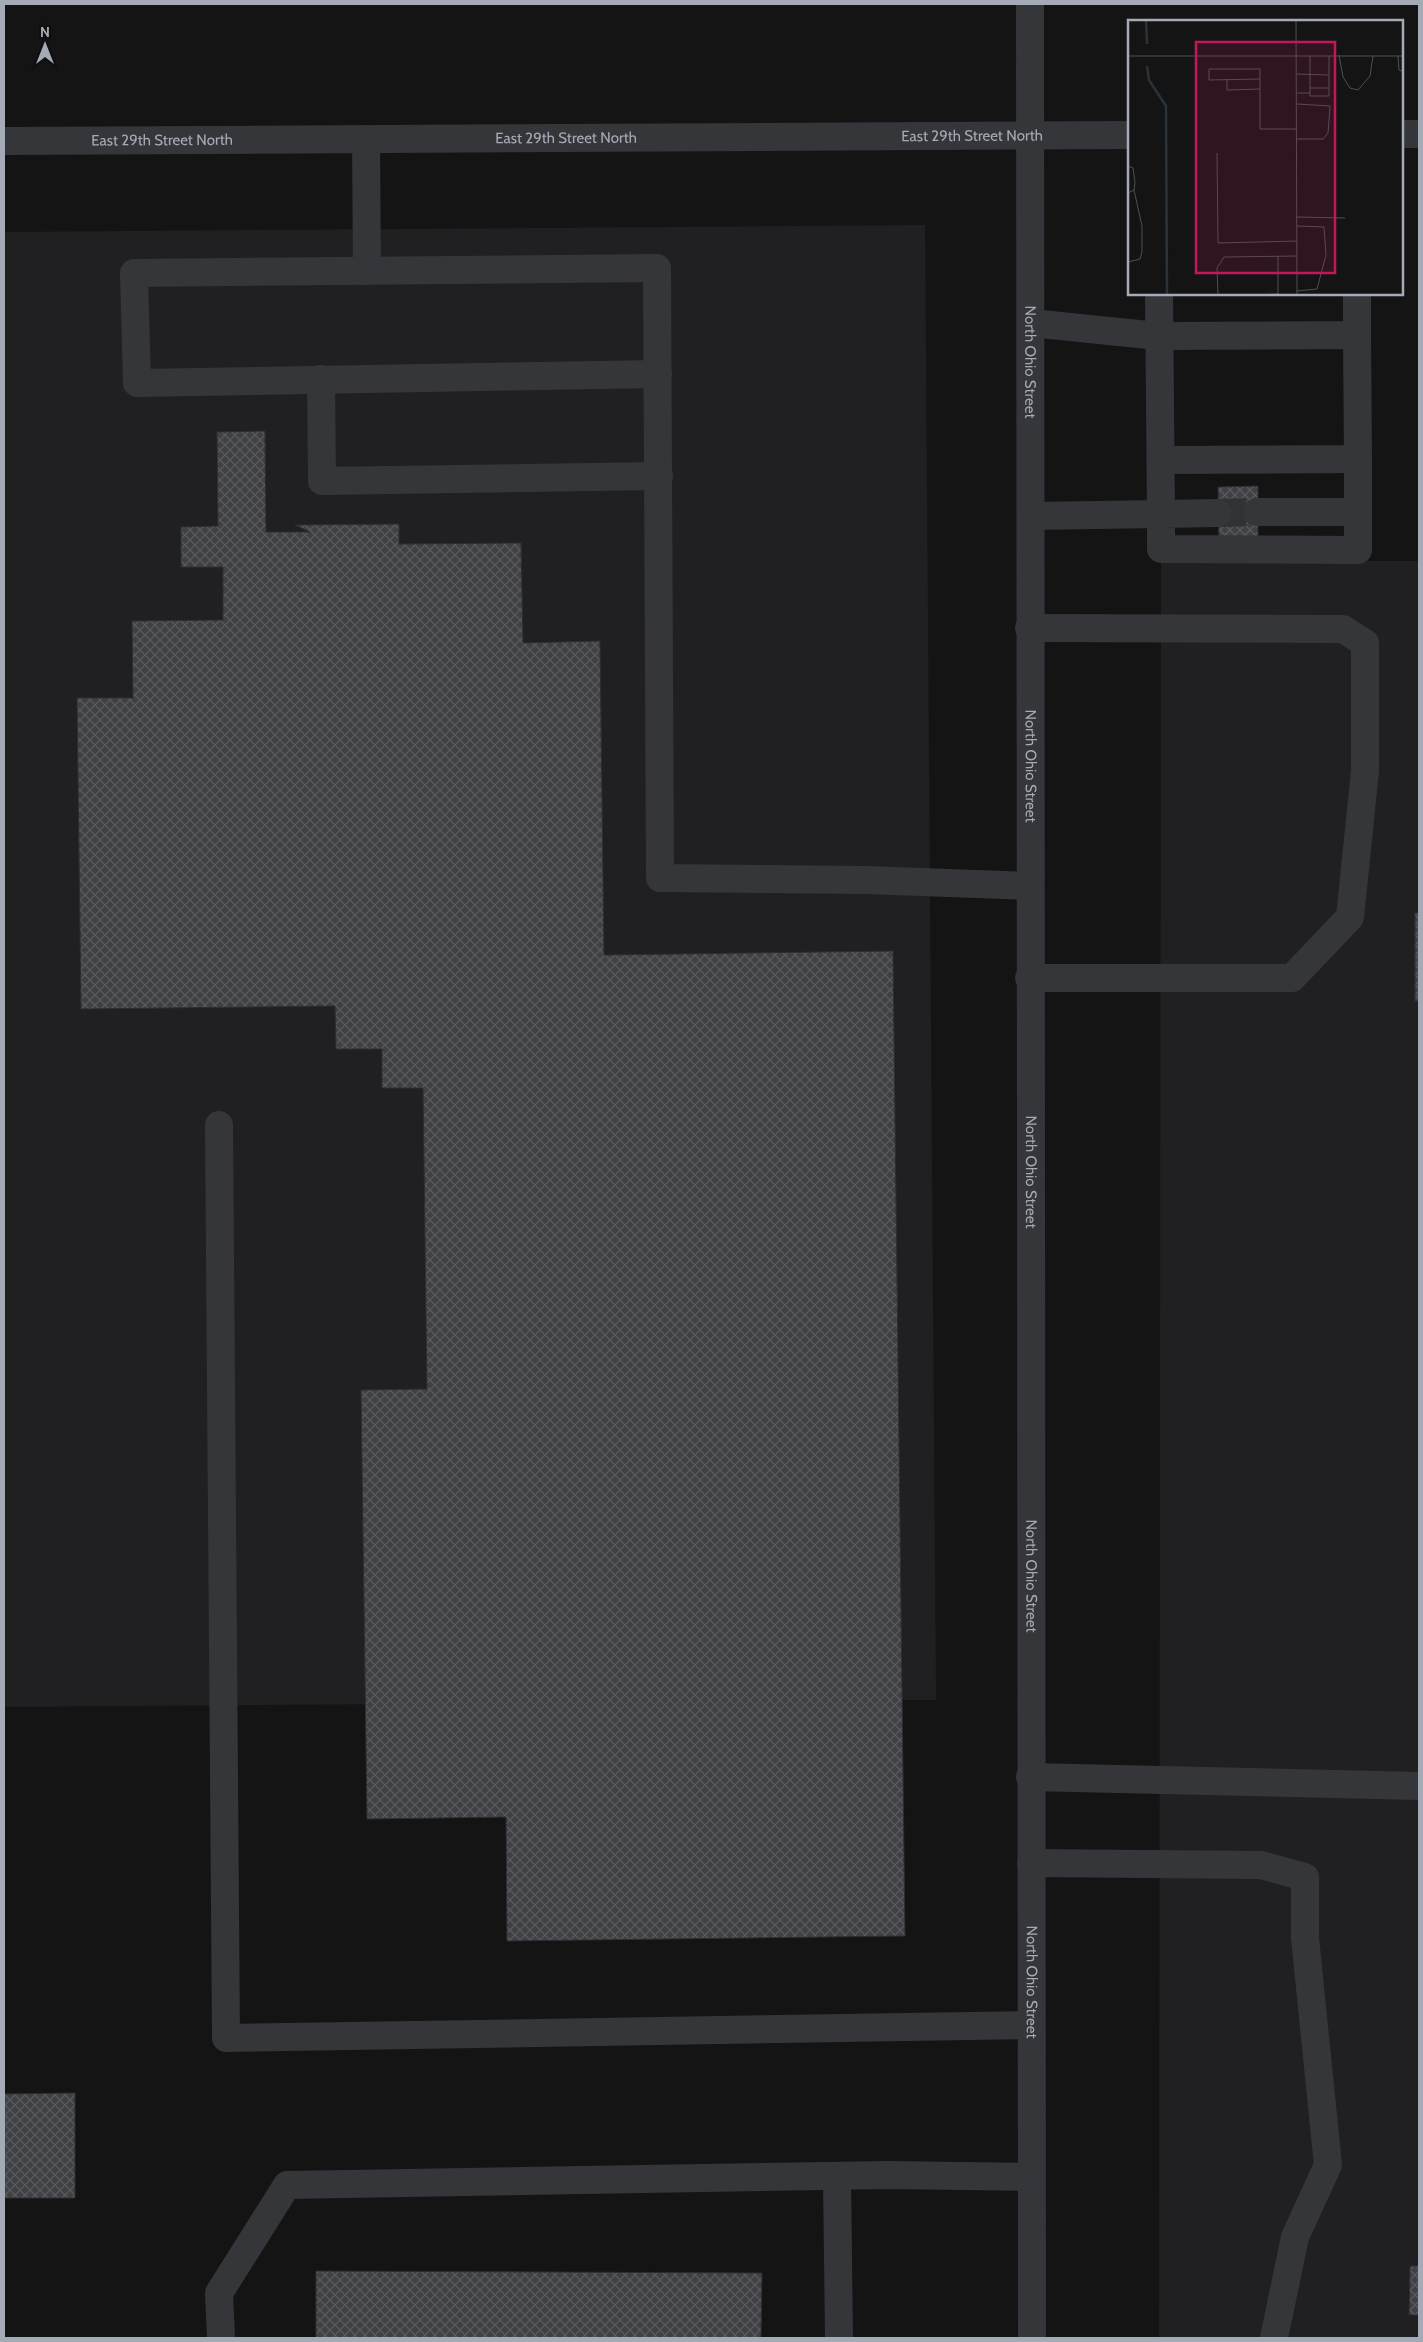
<svg xmlns="http://www.w3.org/2000/svg" width="1423" height="2342" font-family="Cabin,sans-serif">
	<style>
		.built { fill: #202022 }
		.building { fill: url(#building-cross-hatch); stroke: #2d2e31 }
		.lines { fill: none; stroke-linecap: round; stroke-linejoin: round }
		.minor-tunnel { stroke: #313235; stroke-width: 28; stroke-dasharray: 28 14; stroke-linecap: butt }
		.minor { stroke: #34363a; stroke-width: 28 }
		.labels { text-anchor: middle; stroke-width: 5; stroke-linejoin: round; paint-order: stroke }
		.street-label { font-size: 15px; fill: #a5abb6; stroke: #0f0f10 }
		.inset-river { fill: none; stroke: #2a3339; stroke-width: 2.5 }
		.inset-road { fill: none; stroke: #4e5055; stroke-width: 1 }
		.view { fill: #c2185b; fill-opacity: 0.15; stroke: #c2185b; stroke-width: 2.5 }
		.inset-edge { fill: none; stroke: #a5abb6; stroke-width: 2.5 }
	</style>
	<defs>
		<pattern id="building-cross-hatch" width="8" height="8" patternUnits="userSpaceOnUse" patternTransform="scale(1.25)"><rect width="8" height="8" fill="#3f4145"/><path d="M0 0l8 8M0 8l8-8" fill="none" stroke="#585a5e"/></pattern>
	</defs>
	<rect width="100%" height="100%" fill="#141415"/>
	<g class="built">
		<polygon points="925,225 936,1700 4,1707 4,232"/>
		<polygon points="1161,561 1419,561 1419,2338 1159,2338"/>
	</g>
	<g class="building">
		<polygon points="265,431 266,532 310,532 295,525 399,524 399,544 521,543 523,643 600,641 604,955 893,951 905,1936 507,1941 506,1817 367,1819 361,1390 427,1389 423,1088 382,1088 382,1049 336,1049 335,1006 81,1009 77,698 133,698 132,621 223,620 223,567 181,567 181,527 218,526 217,432"/>
		<polygon points="1258,486 1258,542 1219,543 1218,487"/>
		<rect x="1415" y="913" width="4" height="88"/>
		<polygon points="75,2093 75,2198 4,2198 4,2094"/>
		<polygon points="1410,2266 1419,2266 1419,2315 1409,2315"/>
		<polygon points="316,2271 762,2273 761,2338 316,2338"/>
	</g>
	<g class="lines">
		<polyline class="minor-tunnel" points="1218,513 1257,512"/>
		<g class="minor">
			<path id="s1" d="M 1030,4 L 1032,2338"/>
			<polyline points="1402,134 1419,134"/>
			<polyline points="366,139 367,271"/>
			<path id="s2" d="M 4,141 L 1129,135"/>
			<polyline points="1031,323 1158,336 1357,335 1357,294"/>
			<polyline points="658,374 137,383 134,273 657,268 660,878 866,880 1029,886"/>
			<polyline points="321,379 322,481 659,476"/>
			<polyline points="1161,460 1358,459 1357,335"/>
			<polyline points="1257,512 1358,512"/>
			<polyline points="1218,513 1161,514 1161,549 1358,550 1358,459"/>
			<polyline points="1031,516 1161,514 1159,294"/>
			<polyline points="1029,628 1343,629 1365,643 1365,771 1350,917 1292,978 1029,978"/>
			<polyline points="219,1125 226,2038 1031,2025"/>
			<polyline points="1030,1777 1419,1786"/>
			<polyline points="1031,1863 1261,1865 1305,1877 1305,1938 1328,2165 1295,2237 1274,2338"/>
			<polyline points="837,2177 839,2338"/>
			<polyline points="221,2338 219,2293 287,2185 888,2175 1031,2177"/>
		</g>
	</g>
	<g class="labels">
		<g class="street-label">
			<text dy="5" stroke="none"><textPath href="#s2" startOffset="968">East 29th Street North</textPath></text>
			<text dy="5" stroke="none"><textPath href="#s2" startOffset="562">East 29th Street North</textPath></text>
			<text dy="5" stroke="none"><textPath href="#s2" startOffset="158">East 29th Street North</textPath></text>
			<text dy="5" stroke="none"><textPath href="#s1" startOffset="358">North Ohio Street</textPath></text>
			<text dy="5" stroke="none"><textPath href="#s1" startOffset="762">North Ohio Street</textPath></text>
			<text dy="5" stroke="none"><textPath href="#s1" startOffset="1168">North Ohio Street</textPath></text>
			<text dy="5" stroke="none"><textPath href="#s1" startOffset="1572">North Ohio Street</textPath></text>
			<text dy="5" stroke="none"><textPath href="#s1" startOffset="1978">North Ohio Street</textPath></text>
		</g>
	</g>
	<g transform="translate(1128 20)">
		<rect width="275" height="275" fill="#141415"/>
		<path class="inset-river" d="M 18,0 L 19,24M 19,46 L 21,60 L 38,86 L 39,275"/>
		<path class="inset-road" d="M 168,0 L 169,275M 211,35 L 215,57 L 222,68 L 230,70 L 242,56 L 245,36M 0,36 L 275,36M 270,36 L 271,50 L 275,51M 169,54 L 201,55 L 201,36M 132,59 L 81,60 L 81,49 L 132,49 L 132,109 L 169,109M 99,60 L 99,70 L 132,69M 182,68 L 201,68 L 201,55M 169,73 L 182,73 L 182,36M 182,73 L 182,76 L 201,76 L 201,68M 169,84 L 202,86 L 200,113 L 195,119 L 169,119M 89,133 L 90,223 L 169,221M 0,146 L 5,148 L 7,162 L 6,170 L 0,173M 169,197 L 217,198M 169,206 L 196,207 L 198,235 L 189,269 L 169,271M 0,242 L 12,239 L 14,232 L 14,206 L 6,170M 90,275 L 89,248 L 96,237 L 169,236M 127,275 L 150,274 L 150,236"/>
		<path class="view" d="M 68,22 L 207,22 L 207,253 L 68,253 Z"/>
		<rect width="275" height="275" class="inset-edge"/>
	</g>
	<rect width="1423" height="2342" fill="none" stroke="#a5abb6" stroke-width="10"/>
	<g transform="translate(45 45)" stroke="#0f0f10" stroke-width="4" paint-order="stroke">
	<path d="M0-4L9 19L0 12L-9 19Z" fill="#a5abb6"/>
	<text y="-8" font-size="14" font-weight="bold" text-anchor="middle" fill="#a5abb6">N</text>
	</g>
</svg>
